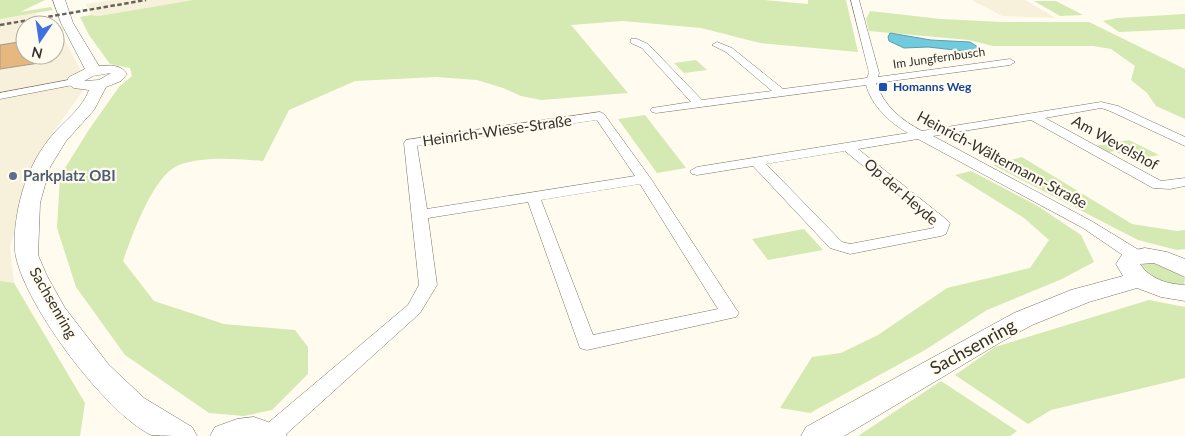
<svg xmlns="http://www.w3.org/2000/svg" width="1185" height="436" font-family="Lato,sans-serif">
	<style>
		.built { fill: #f7f0da }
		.green { fill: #d5e9b2 }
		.water { fill: #70cbdf; stroke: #5e9daa }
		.building { fill: #e6b77e; stroke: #a49a8f }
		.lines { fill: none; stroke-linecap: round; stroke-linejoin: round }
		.street-casing { stroke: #797568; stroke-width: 1 }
		.secondary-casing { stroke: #797568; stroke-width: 1 }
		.street { fill: #fff; fill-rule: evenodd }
		.secondary { fill: #fff; fill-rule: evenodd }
		.rail { stroke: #65635c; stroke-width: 2.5; stroke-dasharray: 4.5 2.5; stroke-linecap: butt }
		.transit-dot { fill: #1a4fb4; stroke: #fffbef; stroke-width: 2 }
		.service-dot { fill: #5c6f8a; stroke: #fffbef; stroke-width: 2 }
		.labels { text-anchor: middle; stroke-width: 4.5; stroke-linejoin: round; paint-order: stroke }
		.far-street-label { font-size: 12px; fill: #34322d; stroke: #fffbef }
		.far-transit-label { font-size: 12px; font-weight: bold; fill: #164399; stroke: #fffbef; text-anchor: start }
		.street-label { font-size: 15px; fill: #34322d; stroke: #fffbef }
		.service-label { font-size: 15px; font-weight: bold; fill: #4e5e75; stroke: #fffbef; text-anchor: start }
		.near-street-label { font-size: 18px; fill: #34322d; stroke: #fffbef }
	</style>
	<rect width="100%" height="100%" fill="#fffbef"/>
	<g class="built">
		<polygon points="112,0 193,0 99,16 91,15 86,4"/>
		<polygon points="972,0 1025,0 1056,18 1002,16"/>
		<polygon points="36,13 40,25 25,25 25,55 55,55 55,27 58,27 81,71 70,77 68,87 84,89 41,150 10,247 14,283 0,281 0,19"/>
	</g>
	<g class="green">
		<polygon points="0,0 45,0 20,12 51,7 53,10 0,19"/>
		<path d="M 193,0 L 764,0 L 808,4 L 808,0 L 846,0 L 858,52 L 760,43 L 701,28 L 623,21 L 571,25 L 628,93 L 541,100 L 521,96 L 503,88 L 477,80 L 436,77 L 355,81 L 289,110 L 263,161 C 236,159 205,156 179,165 C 153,175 132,236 123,261 L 154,301 L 224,324 L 295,330 L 308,347 L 308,374 L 272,410 L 244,416 L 209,413 L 125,355 L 76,287 L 57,228 L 60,176 L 90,128 L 119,87 L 132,76 L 130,68 L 110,64 L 89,35 L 80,17 L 91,15 L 99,16 Z"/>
		<polygon points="1034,1 1056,1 1083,15 1060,16"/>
		<polygon points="870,11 941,19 1002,22 1089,22 1185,69 1185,119 1156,106 1147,93 1131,80 1135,66 1111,49 1093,46 993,46 969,40 869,31 866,19"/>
		<polygon points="1185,14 1185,29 1119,32 1103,21 1117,18"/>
		<polygon points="696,60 707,70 684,73 674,63"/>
		<polygon points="645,115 686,168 657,173 618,119"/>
		<polygon points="1129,140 1159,155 1132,160 1114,151 1107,153 1095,146"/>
		<polygon points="1022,157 1132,224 1177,231 1185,230 1185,249 1177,250 1138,240 993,165"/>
		<polygon points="971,171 1036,205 1081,235 1094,262 1062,279 987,310 925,350 810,413 780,408 812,357 841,353 878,335 947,288 1030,268 1049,240 1024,218 955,175"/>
		<polygon points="804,229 823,250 768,260 752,239"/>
		<path d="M 1153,262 L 1180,273 L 1185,279 L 1184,284 C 1168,291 1152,277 1141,267 L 1143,264 Z"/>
		<polygon points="0,281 14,283 85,403 80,436 0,436"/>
		<polygon points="1149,300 1185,307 1185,378 1051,410 1028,424 955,375 995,347"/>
		<polygon points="941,381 1017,431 1010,436 858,436"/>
	</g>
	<polygon class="water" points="890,33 931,40 970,42 978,47 977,49 964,51 928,47 904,48 889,41 888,37"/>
	<polygon class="building" points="25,41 25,55 51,55 52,61 0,69 0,45"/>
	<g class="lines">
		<g class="street-casing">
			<g id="street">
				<path d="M 851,0 L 859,0 L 879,73 L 878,77 L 1010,59 L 1015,62 L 1010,65 L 876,83 C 884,106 901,120 922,131 L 1101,102 L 1118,106 L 1185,137 L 1185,146 L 1110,111 L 1101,108 L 1045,118 L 1161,181 L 1185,178 L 1185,186 L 1170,189 L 1153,188 L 1031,120 L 933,136 L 1093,222 L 1142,252 L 1144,256 L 1142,260 L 1136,261 L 1130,260 L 1083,228 L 918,139 L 858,149 L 947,220 L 950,223 L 946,234 L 941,236 L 850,254 L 830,248 L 753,166 L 697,175 L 692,174 L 690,171 L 697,167 L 908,133 C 889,122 872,106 866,85 L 656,113 L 652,112 L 650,110 L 652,108 L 691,102 L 642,48 L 631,43 L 631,39 L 637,39 L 648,44 L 702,100 L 772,91 L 726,52 L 712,45 L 717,42 L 732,48 L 783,89 L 867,78 L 869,73 ZM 845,151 L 934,224 L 934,228 L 850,244 L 842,242 L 766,164 Z"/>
				<polygon points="74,79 79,82 78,84 0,99 0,93"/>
				<path d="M 600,112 L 604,114 L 651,179 L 736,309 L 739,313 L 736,317 L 587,350 L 580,348 L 528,202 L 428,218 L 437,285 L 420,313 L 284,436 L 260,436 L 262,428 L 408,305 L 419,285 L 404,143 L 406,140 ZM 597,120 L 635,176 L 427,209 L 417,146 ZM 640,184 L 718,309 L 593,335 L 541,200 Z"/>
			</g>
		</g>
		<g class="secondary-casing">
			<g id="secondary">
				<path d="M 53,0 L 65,0 L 73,23 L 99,66 C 110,65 120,64 127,74 L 121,81 L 106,87 L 94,110 L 66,141 L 50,167 L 40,203 L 38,255 L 47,276 L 65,308 L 109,365 L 144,398 L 192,427 L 197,436 C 186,436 160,436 151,435 C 105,412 27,308 16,257 C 12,240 17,210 22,193 C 28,171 40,148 56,131 C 68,118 83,107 89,90 L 74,88 L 66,83 L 69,77 L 85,69 L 61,23 ZM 111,73 L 99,80 L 84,81 L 93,76 Z"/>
				<path d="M 1145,248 L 1167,252 L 1185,259 L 1185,277 L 1154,263 L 1140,264 C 1150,279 1167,284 1185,285 L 1185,301 L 1161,297 L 1137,288 L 1089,302 L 1032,325 L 1001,342 L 844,436 L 801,436 L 806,427 L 1014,313 L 1071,290 L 1123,276 L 1116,264 L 1123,253 Z"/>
				<polygon points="254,417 282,427 287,436 210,436 215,427 237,419"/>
			</g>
		</g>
		<use href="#street" class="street"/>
		<use href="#secondary" class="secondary"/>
		<polyline class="rail" points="0,25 146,0"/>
	</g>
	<rect class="transit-dot" x="878" y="82" width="10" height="10" rx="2.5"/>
	<circle class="service-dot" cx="13" cy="176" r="5"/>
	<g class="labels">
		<g class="far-street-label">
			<text transform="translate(939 58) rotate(-8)" y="4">Im Jungfernbusch</text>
		</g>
		<g class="far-transit-label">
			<text x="893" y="91">Homanns Weg</text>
		</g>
		<g class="street-label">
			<text transform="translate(497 131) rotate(-8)" y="5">Heinrich-Wiese-Straße</text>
			<text transform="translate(1115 143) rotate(29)" y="5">Am Wevelshof</text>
			<text transform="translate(1002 160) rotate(28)" y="5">Heinrich-Wältermann-Straße</text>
			<text transform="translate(901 192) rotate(41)" y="5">Op der Heyde</text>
			<text transform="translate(53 303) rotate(60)" y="5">Sachsenring</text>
		</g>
		<g class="service-label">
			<text x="23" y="181">Parkplatz OBI</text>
		</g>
		<g class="near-street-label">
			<text transform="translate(973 347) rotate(-29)" y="6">Sachsenring</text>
		</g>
	</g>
	<g transform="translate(40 40) rotate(193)"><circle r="24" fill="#fffbef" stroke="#aeaba1"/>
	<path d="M0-4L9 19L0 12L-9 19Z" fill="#4071e2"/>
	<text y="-8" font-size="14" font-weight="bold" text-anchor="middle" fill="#34322d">N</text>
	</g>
</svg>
